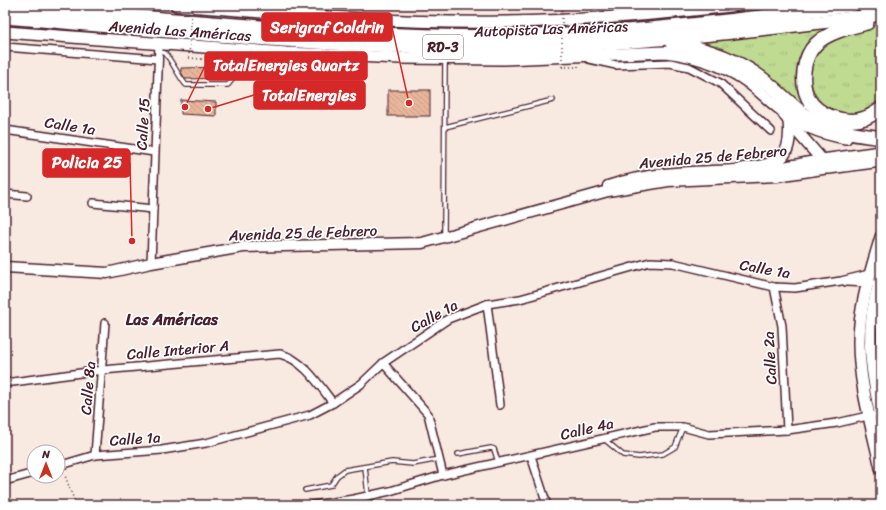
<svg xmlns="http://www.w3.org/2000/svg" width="886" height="510" font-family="Sriracha,sans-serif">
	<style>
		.grass { fill: url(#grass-tufts); stroke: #847c5e }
		.building { fill: url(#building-back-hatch); stroke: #4a1f2b }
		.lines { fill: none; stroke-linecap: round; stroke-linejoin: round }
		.lane-casing { stroke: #4a1f2b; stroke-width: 6 }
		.street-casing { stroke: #4a1f2b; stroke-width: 10 }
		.secondary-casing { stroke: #4a1f2b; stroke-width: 13 }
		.primary-casing { stroke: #4a1f2b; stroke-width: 14 }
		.highway-casing { stroke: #4a1f2b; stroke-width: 16 }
		.path { stroke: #4a1f2b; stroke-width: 1.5; stroke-dasharray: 1 3; stroke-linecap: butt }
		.lane { stroke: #fff; stroke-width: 3.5 }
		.street { stroke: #fff; stroke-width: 7 }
		.secondary { stroke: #fff; stroke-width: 10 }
		.primary { stroke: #fff; stroke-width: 11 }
		.highway { stroke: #fff; stroke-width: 13 }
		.path-bridge { stroke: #4a1f2b; stroke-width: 1.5; stroke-dasharray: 1 3; stroke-linecap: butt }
		.labels { text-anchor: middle; stroke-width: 3.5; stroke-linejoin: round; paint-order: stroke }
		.shield { fill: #fff; stroke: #80626b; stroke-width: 1 }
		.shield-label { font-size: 14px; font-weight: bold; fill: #4a1f2b }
		.street-label { font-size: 15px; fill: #4a1f2b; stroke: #fff }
		.neighbourhood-label { font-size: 16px; font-weight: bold; fill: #4a1f2b; stroke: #fff }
		.leader { fill: none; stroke: #d62828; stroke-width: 1.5 }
		.callout-dot { fill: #d62828; stroke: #fff; stroke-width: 1.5 }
		.callout { fill: #d62828; stroke: #d62828; stroke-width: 1.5 }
		.callout-label { font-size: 16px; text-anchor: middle; font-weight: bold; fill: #fff }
	</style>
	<defs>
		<pattern id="grass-tufts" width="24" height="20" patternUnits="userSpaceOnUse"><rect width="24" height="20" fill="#bfda91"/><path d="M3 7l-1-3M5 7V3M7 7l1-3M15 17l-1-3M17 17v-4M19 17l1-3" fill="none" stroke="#a6bb7d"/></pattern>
		<pattern id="building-back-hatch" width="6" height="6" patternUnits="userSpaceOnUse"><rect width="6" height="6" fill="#e8b59a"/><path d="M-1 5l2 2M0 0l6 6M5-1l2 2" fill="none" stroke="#c89b85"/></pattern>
	</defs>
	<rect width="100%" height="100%" fill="#f8e9e1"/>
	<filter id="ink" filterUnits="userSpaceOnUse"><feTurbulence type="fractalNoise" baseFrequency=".025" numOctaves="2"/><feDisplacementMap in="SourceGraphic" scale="8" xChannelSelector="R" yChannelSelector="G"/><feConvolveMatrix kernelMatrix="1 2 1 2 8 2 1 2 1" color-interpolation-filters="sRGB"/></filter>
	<g filter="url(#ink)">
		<g class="grass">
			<polygon points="845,22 816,36 803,98 804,105 720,51 699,41"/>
			<path d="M 881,24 L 881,98 L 862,113 C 854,113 845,114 838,112 C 819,107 808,87 811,69 C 812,61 817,53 820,46 L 849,33 Z"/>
		</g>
		<g class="building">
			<polygon points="224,67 224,78 185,79 181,72 181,68"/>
			<rect x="388" y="90" width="42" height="26"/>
			<polygon points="181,100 216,102 216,116 181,114"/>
		</g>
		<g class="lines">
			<g class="lane-casing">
				<g id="lane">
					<path d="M 159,52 L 165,53 C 173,63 178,75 186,85 L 228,85 L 232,80 L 232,50"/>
					<polyline points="445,127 553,100"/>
					<polyline points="444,235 445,59"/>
					<polyline points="604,439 623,455 639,457 663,454 675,447 683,427"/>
					<polyline points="458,454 491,448 494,449 498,462"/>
					<polyline points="365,467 368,495"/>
					<polyline points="305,490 331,485 337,476 345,470 392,462 413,464 439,459"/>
				</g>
			</g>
			<g class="street-casing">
				<g id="street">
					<polyline points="5,47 158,59"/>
					<polyline points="589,59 616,65 670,63 689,67 720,83 771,131"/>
					<polyline points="5,130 154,152"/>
					<polyline points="5,194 27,196"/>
					<polyline points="93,203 153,209"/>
					<polyline points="151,263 159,44"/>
					<polyline points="846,282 871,283"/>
					<polyline points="774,287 782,326 787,430"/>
					<polyline points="487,304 500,405"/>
					<polyline points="383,363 428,414 443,475"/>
					<path d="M 5,383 L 103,370 L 280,354 C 303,359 320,386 333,403"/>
					<polyline points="95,455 105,323"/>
					<polyline points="531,456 547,505"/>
					<polyline points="58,466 95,455 162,450 206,443 310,415 333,403 361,384 383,363 448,319 487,304 520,299 650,262 673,263 774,287 795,288 841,281 881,271"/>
					<polyline points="5,481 34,473"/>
					<polyline points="313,505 354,499 390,491 443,475 655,427 683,427 709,434 787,430 837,423 872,415"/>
				</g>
			</g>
			<g class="secondary-casing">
				<g id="secondary">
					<path d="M 608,186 C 665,166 724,174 783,167 C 796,165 809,162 822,160"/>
					<polyline points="5,267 107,273 151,263 243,247 422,243 608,191 668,181 777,176 829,168"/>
				</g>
			</g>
			<g class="primary-casing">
				<g id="primary">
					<path d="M 176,5 C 286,14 396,24 506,22 C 583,21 662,14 739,5"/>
					<path d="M 5,32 L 286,53 L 401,58 L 504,59 L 665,52 C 691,55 719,63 742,78 C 755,86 767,99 780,109 C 799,125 821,134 846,138"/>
					<polyline points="784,114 795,129 829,168 881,161"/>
					<polyline points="822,160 881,152"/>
					<path d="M 742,169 C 776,164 793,163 789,121"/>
					<path d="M 881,237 C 871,271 859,306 859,342 C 859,384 872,427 881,468"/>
					<path d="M 881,277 C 864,329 870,365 881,417"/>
				</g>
			</g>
			<g class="highway-casing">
				<g id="highway">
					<path d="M 5,5 C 181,20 357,40 534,36 C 640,33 746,19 852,5"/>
					<path d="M 5,17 C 163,30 322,47 481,48 C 562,48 643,41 723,33 C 776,27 829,22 881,14"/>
					<path d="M 867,23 C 851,27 828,32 816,44 C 803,57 800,82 808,98 C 817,116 847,125 865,118 C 871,116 876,112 881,109"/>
					<path d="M 672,43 C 704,48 738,60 764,80 C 781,93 795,110 813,121 C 831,132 854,134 875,137"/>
				</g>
			</g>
			<g class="path">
				<polyline points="189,58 212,60 212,56"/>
				<polyline points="562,67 578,67 578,64"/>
				<polyline points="64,473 76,505"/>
			</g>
			<use href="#lane" class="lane"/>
			<use href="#street" class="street"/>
			<use href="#secondary" class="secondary"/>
			<use href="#primary" class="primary"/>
			<use href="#highway" class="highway"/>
			<g class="path-bridge">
				<polyline points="189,58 192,5"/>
				<polyline points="562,67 562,5"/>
			</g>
		</g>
	</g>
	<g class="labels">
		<rect class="shield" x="423" y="35" width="40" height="24" rx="3"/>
		<g class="shield-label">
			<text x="443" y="52">RD-3</text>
		</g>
		<g class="street-label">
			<text transform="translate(551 29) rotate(-2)" y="5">Autopista Las Américas</text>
			<text transform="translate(180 31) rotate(4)" y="5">Avenida Las Américas</text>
			<text transform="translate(143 124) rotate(-87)" y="5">Calle 15</text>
			<text transform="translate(70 126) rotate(9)" y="5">Calle 1a</text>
			<text transform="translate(713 157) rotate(-5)" y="5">Avenida 25 de Febrero</text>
			<text transform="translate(303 233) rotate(-2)" y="5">Avenida 25 de Febrero</text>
			<text transform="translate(765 269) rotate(10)" y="5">Calle 1a</text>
			<text transform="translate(434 316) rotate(-29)" y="5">Calle 1a</text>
			<text transform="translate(178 350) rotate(-5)" y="5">Calle Interior A</text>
			<text transform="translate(770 358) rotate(-93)" y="5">Calle 2a</text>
			<text transform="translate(88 388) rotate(-85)" y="5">Calle 8a</text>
			<text transform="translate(587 429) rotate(-13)" y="5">Calle 4a</text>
			<text transform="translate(135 439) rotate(-4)" y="5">Calle 1a</text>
		</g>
		<g class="neighbourhood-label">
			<text x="172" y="325">Las Américas</text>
		</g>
	</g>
	<path class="leader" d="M409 103L392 27M185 107L205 66M208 109L254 95M132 241L130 163"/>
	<g class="callout-dot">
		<circle cx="409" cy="103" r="4"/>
		<circle cx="185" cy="107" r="4"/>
		<circle cx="208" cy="109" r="4"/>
		<circle cx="132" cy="241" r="4"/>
	</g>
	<g class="callout">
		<rect x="262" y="13" width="130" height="28" rx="4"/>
		<rect x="205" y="52" width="162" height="28" rx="4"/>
		<rect x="254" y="81" width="111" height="28" rx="4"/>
		<rect x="43" y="149" width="87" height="28" rx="4"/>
	</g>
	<g class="callout-label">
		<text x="327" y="33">Serigraf Coldrin</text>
		<text x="286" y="71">TotalEnergies Quartz</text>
		<text x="309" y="101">TotalEnergies</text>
		<text x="87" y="168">Policia 25</text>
	</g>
	<rect width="886" height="510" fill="none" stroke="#fff" stroke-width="20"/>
	<rect x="10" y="10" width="866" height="490" fill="none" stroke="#4a1f2b" stroke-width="1.5" filter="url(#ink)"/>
	<g transform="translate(46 464)"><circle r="19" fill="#ffffff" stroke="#b7a5aa"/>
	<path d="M0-3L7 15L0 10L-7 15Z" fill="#c8321e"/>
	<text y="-6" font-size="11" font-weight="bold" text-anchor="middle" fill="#4a1f2b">N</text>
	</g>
</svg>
